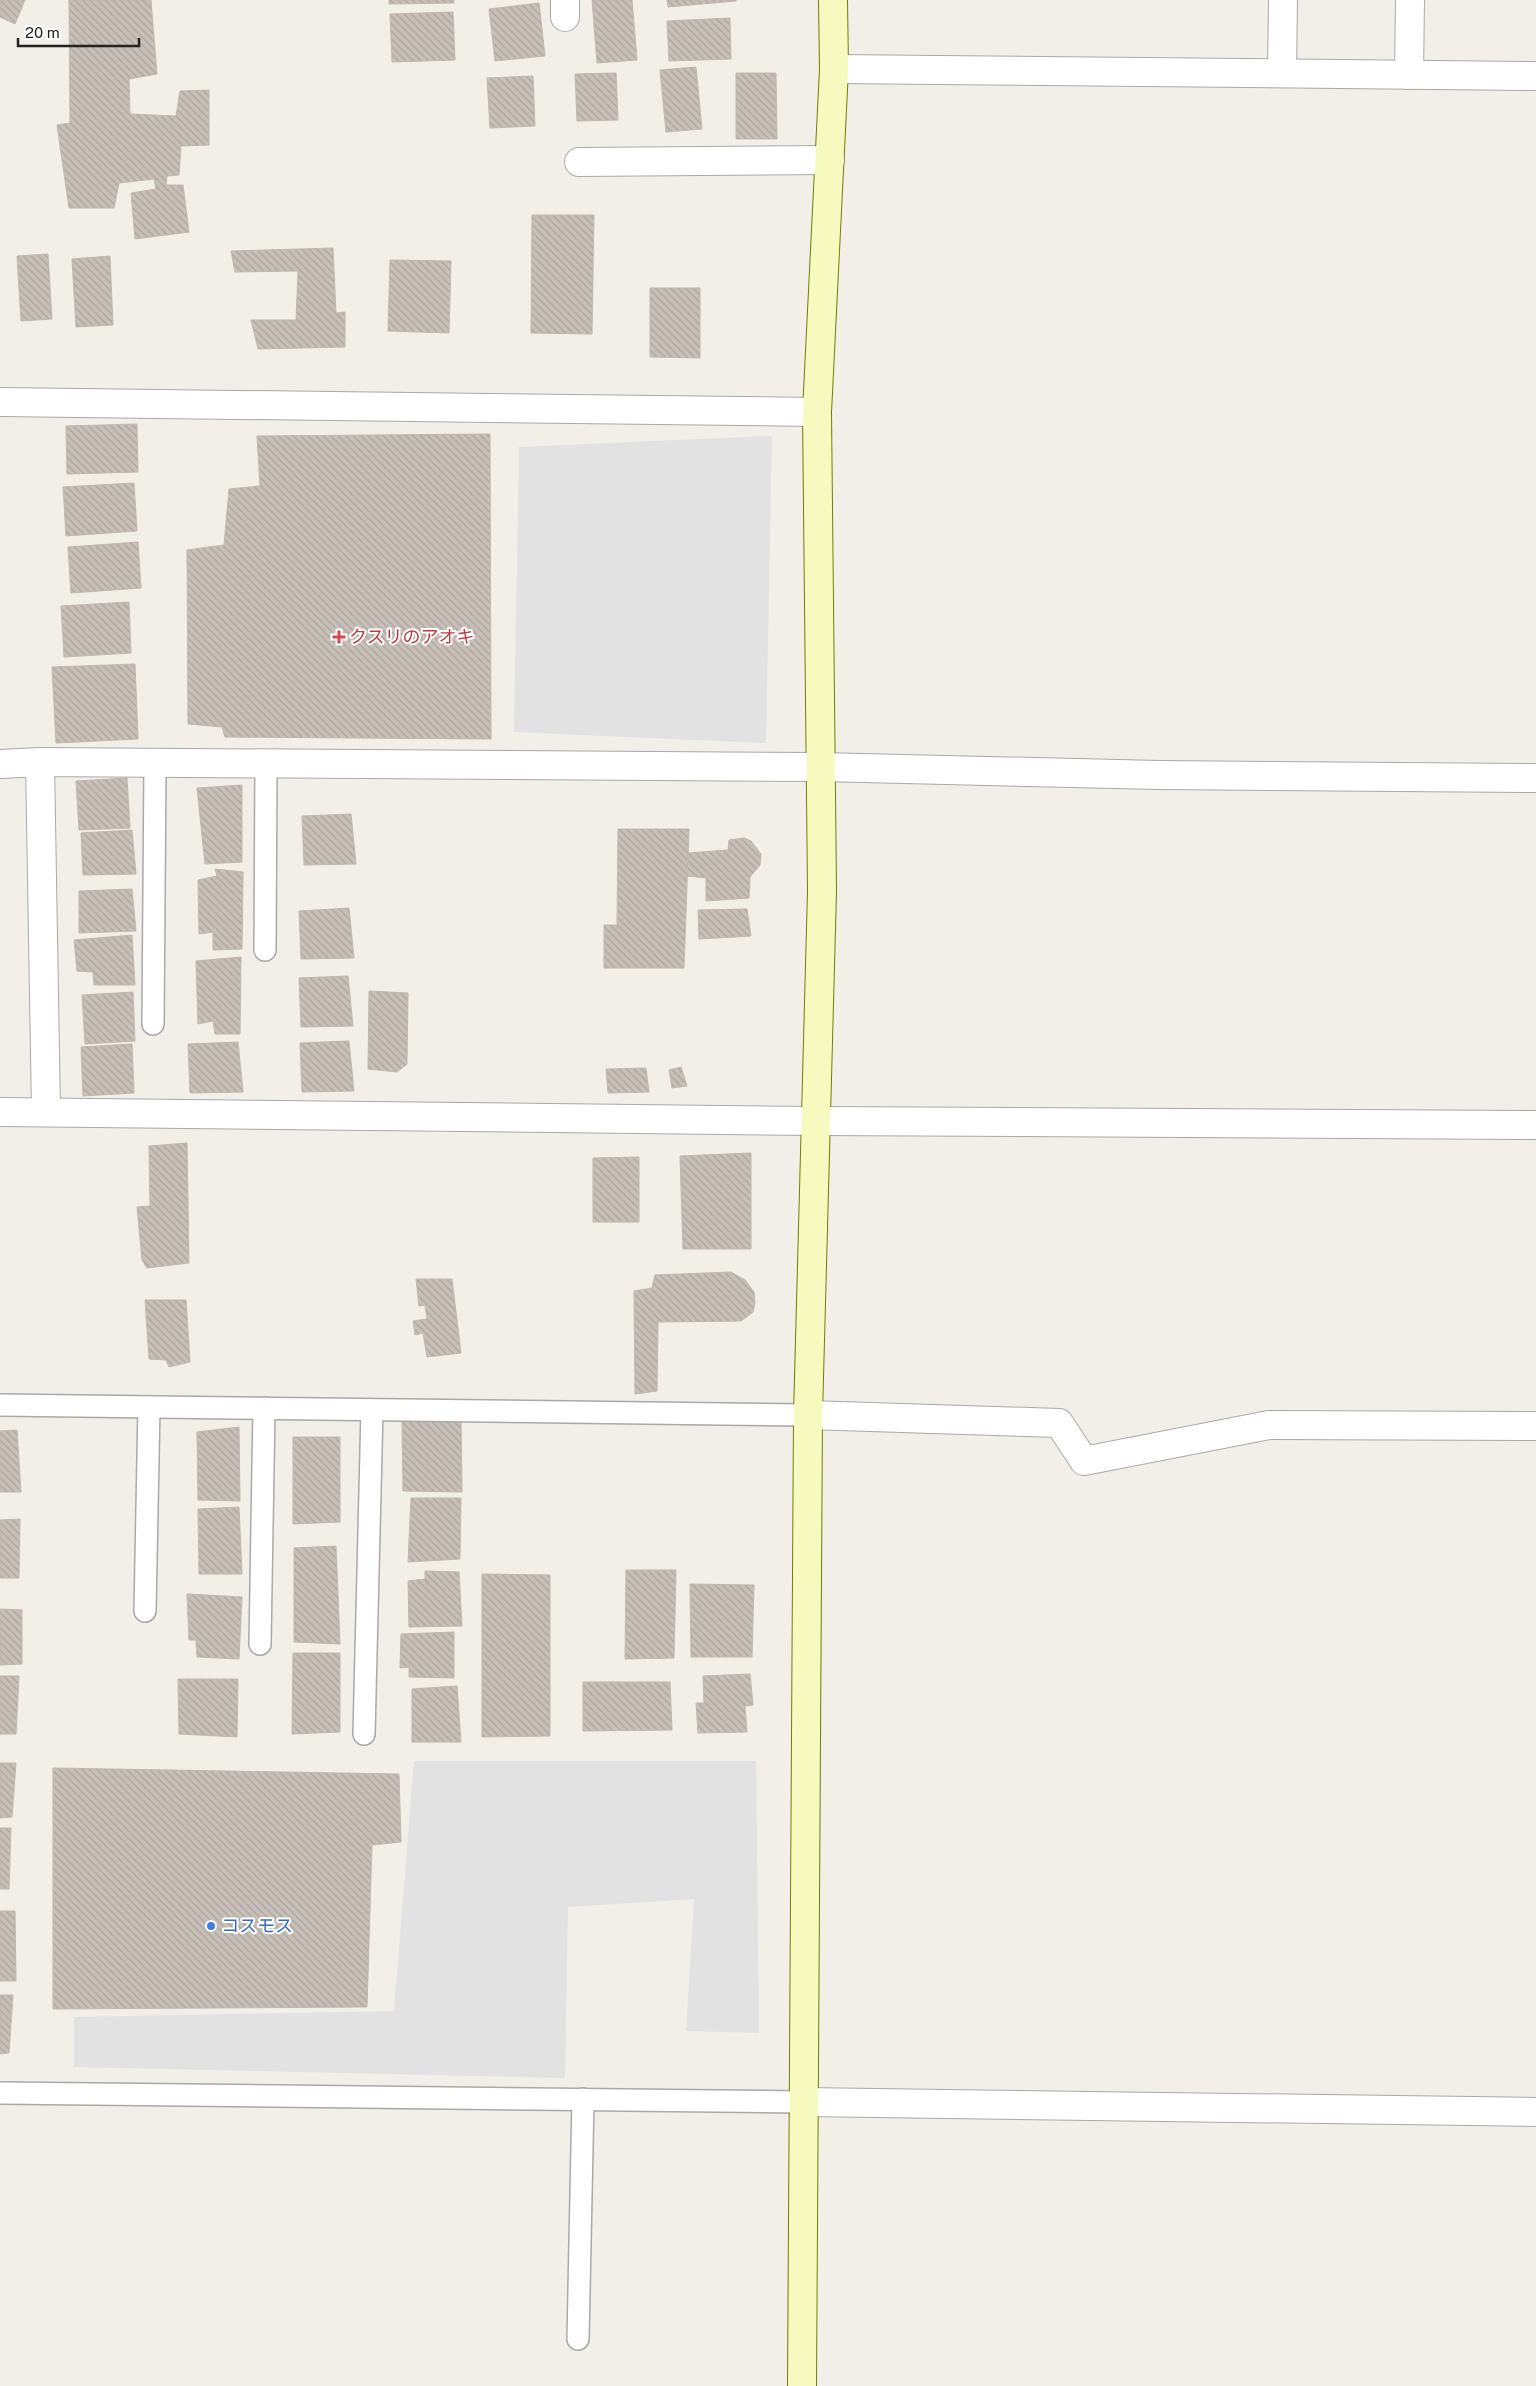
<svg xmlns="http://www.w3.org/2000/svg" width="1536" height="2386" font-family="'Public Sans','Noto Sans JP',sans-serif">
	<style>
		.parking { fill: #e2e2e2 }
		.building { fill: url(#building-back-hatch); stroke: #c4b6ab }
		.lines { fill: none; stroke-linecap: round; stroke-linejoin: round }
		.lane-casing { stroke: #a9a9a9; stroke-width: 24 }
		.street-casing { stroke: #a9a9a9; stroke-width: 30 }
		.secondary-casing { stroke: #707d05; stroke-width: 30 }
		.lane { stroke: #fff; stroke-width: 21 }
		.street { stroke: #fff; stroke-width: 28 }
		.secondary { stroke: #f7fabf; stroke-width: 28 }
		.health-dot { fill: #e0444e; stroke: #fff; stroke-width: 2 }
		.shop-dot { fill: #3f7fe0; stroke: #fff; stroke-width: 2 }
		.labels { text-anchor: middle; stroke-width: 4; stroke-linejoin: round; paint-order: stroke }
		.health-label { font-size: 18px; fill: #be3a42; stroke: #fff; text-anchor: start }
		.shop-label { font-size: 18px; fill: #366cbe; stroke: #fff; text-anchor: start }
	</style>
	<defs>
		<pattern id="building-back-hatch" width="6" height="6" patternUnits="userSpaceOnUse" patternTransform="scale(1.25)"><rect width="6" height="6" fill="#c7bfb8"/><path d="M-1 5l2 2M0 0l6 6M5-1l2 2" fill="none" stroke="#aba49e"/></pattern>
	</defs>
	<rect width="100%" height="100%" fill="#f2efe9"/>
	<g class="parking">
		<polygon points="772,436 766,743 514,732 519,447"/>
		<polygon points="414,1761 756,1761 759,2033 686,2031 694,1899 568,1907 565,2078 74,2067 74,2017 394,2011"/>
	</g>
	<g class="building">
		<polygon points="0,0 25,0 15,24 0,17"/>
		<polygon points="69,0 151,0 157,74 129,79 130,114 176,116 180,91 209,90 209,145 181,146 179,175 167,176 166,185 183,185 189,232 135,239 131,193 156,189 154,179 119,183 114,208 69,208 57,125 70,123"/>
		<polygon points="389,0 454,0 454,3 389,4"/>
		<polygon points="592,0 632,0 637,60 597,63"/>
		<polygon points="667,0 736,0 736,1 668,7"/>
		<polygon points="539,3 545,56 495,61 489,9"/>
		<polygon points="453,12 455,60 392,62 390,14"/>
		<polygon points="730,18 731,59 669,61 667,21"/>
		<polygon points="696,67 702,129 666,132 660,70"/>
		<polygon points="616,73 618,120 577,121 575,74"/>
		<polygon points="736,73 776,73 777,139 736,139"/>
		<polygon points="533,76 535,126 490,128 487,78"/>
		<polygon points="532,215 594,215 592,334 531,333"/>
		<polygon points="333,248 336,313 345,312 345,347 258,349 251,320 296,320 298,271 235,272 231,251"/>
		<polygon points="48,254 52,319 21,321 17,256"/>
		<polygon points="110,256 113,325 76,327 72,259"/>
		<polygon points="390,260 451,261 449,333 388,331"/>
		<polygon points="650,288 700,288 700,358 650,357"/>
		<polygon points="137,424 138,472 67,474 66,426"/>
		<polygon points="490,434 491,739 225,737 222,727 188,724 187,550 224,545 229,489 260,486 257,436"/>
		<polygon points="134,483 137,531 66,536 63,487"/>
		<polygon points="138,542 141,588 71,593 68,547"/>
		<polygon points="129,602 131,653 64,657 61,606"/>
		<polygon points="135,664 138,739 56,743 52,667"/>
		<polygon points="127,778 130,828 79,830 76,781"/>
		<polygon points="242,785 242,862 205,864 197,788"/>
		<polygon points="351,814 356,864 304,865 302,816"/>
		<polygon points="618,829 689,829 684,968 604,968 604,925 617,925"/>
		<polygon points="132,830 136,874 83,875 81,833"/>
		<polygon points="744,838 751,841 761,854 760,865 750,877 749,898 706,901 706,878 687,876 688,853 728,850 729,840"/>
		<polygon points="215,869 243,872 242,949 213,950 213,932 199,934 198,880 217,876"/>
		<polygon points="132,889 136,931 79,933 79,891"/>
		<polygon points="349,908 354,958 301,959 299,911"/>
		<polygon points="747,909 751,936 699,939 698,910"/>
		<polygon points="132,935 135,985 94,985 93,972 77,971 74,940"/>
		<polygon points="241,957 240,1034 215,1034 213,1021 198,1024 196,961"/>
		<polygon points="348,976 353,1026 301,1027 299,978"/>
		<polygon points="369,991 408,993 407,1064 397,1072 368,1069"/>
		<polygon points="133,992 135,1041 85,1044 82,995"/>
		<polygon points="349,1041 354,1091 302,1092 300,1043"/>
		<polygon points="238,1042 243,1092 190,1093 188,1044"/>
		<polygon points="132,1044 134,1093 83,1096 81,1047"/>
		<polygon points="681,1067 687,1086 672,1088 669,1070"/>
		<polygon points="646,1068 649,1092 608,1093 606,1069"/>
		<polygon points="187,1143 189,1263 147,1268 142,1260 137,1207 150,1206 149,1146"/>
		<polygon points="751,1153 751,1249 683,1249 680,1156"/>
		<polygon points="639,1157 639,1222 593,1222 593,1158"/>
		<polygon points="731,1272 745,1280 754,1292 755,1303 753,1312 741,1321 658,1322 657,1391 635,1394 634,1291 652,1288 655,1275"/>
		<polygon points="416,1279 452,1279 461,1353 427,1357 423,1333 415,1335 413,1321 427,1319 425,1305 419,1306"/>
		<polygon points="145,1300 186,1300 190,1362 169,1367 166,1360 149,1359"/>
		<polygon points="461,1419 462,1492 403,1491 402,1420"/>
		<polygon points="239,1427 240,1501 198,1500 197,1432"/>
		<polygon points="17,1430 21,1492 0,1492 0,1431"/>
		<polygon points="293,1437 340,1437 340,1522 293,1524"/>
		<polygon points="411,1498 461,1498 460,1559 408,1562"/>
		<polygon points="239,1507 242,1574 199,1574 198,1509"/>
		<polygon points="20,1519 19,1578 0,1578 0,1520"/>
		<polygon points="336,1546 340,1644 294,1642 294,1548"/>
		<polygon points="626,1570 676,1570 674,1658 625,1659"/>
		<polygon points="425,1571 459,1572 462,1626 409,1627 408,1581 425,1579"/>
		<polygon points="482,1574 550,1575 550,1736 482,1737"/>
		<polygon points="690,1584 754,1585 752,1657 691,1657"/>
		<polygon points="187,1594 242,1597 239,1659 197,1657 196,1640 189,1640"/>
		<polygon points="0,1609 22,1610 22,1664 0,1665"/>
		<polygon points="454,1632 454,1678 409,1677 409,1667 400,1668 401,1634"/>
		<polygon points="293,1653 340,1653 340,1732 292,1734"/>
		<polygon points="750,1674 753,1705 745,1706 747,1732 698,1733 696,1703 704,1703 703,1676"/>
		<polygon points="0,1676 19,1676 16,1734 0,1734"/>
		<polygon points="178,1679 238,1679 237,1737 179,1734"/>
		<polygon points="583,1682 670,1682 672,1730 583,1731"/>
		<polygon points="457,1686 461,1742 412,1742 412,1689"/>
		<polygon points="0,1763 16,1763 12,1817 0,1818"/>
		<polygon points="53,1768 399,1774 401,1842 372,1845 367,2007 53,2009"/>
		<polygon points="0,1828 11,1828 9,1889 0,1889"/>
		<polygon points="0,1911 15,1911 16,1981 0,1981"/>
		<polygon points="0,1995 13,1995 9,2053 0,2054"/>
	</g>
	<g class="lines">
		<g class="lane-casing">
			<g id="lane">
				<polyline points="265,950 266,763"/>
				<polyline points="153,1024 155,763"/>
				<polyline points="0,1405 808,1415"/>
				<polyline points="145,1611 149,1407"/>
				<polyline points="260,1644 264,1408"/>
				<polyline points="364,1734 372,1410"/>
				<polyline points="0,2093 803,2102"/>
				<polyline points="578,2339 583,2099"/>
			</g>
		</g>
		<g class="street-casing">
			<g id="street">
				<polyline points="565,0 565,17"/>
				<polyline points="834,69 1536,76"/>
				<polyline points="1282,73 1283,0"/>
				<polyline points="1409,75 1410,0"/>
				<polyline points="579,162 830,160"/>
				<polyline points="0,402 817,412"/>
				<polyline points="40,762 46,1112"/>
				<polyline points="0,764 40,762 820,767 1159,775 1536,778"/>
				<polyline points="0,1112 817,1121 1536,1125"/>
				<polyline points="808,1415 1059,1423 1084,1461 1269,1425 1536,1426"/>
				<polyline points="803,2102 1536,2112"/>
			</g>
		</g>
		<g class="secondary-casing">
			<polyline id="secondary" points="802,2386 808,1415 822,891 817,412 834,69 833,0"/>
		</g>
		<use href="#lane" class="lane"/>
		<use href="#street" class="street"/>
		<use href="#secondary" class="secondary"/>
	</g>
	<path class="health-dot" d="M336.5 629.5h5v5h5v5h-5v5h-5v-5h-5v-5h5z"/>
	<circle class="shop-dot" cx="211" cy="1926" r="5"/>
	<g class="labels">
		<g class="health-label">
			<text x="349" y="643">クスリのアオキ</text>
		</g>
		<g class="shop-label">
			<text x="221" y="1932">コスモス</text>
		</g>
	</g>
	<path d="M18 38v8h121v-8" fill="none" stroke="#222222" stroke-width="2.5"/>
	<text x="25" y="38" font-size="15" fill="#222222" stroke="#ffffff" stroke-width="4" paint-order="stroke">20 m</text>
</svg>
